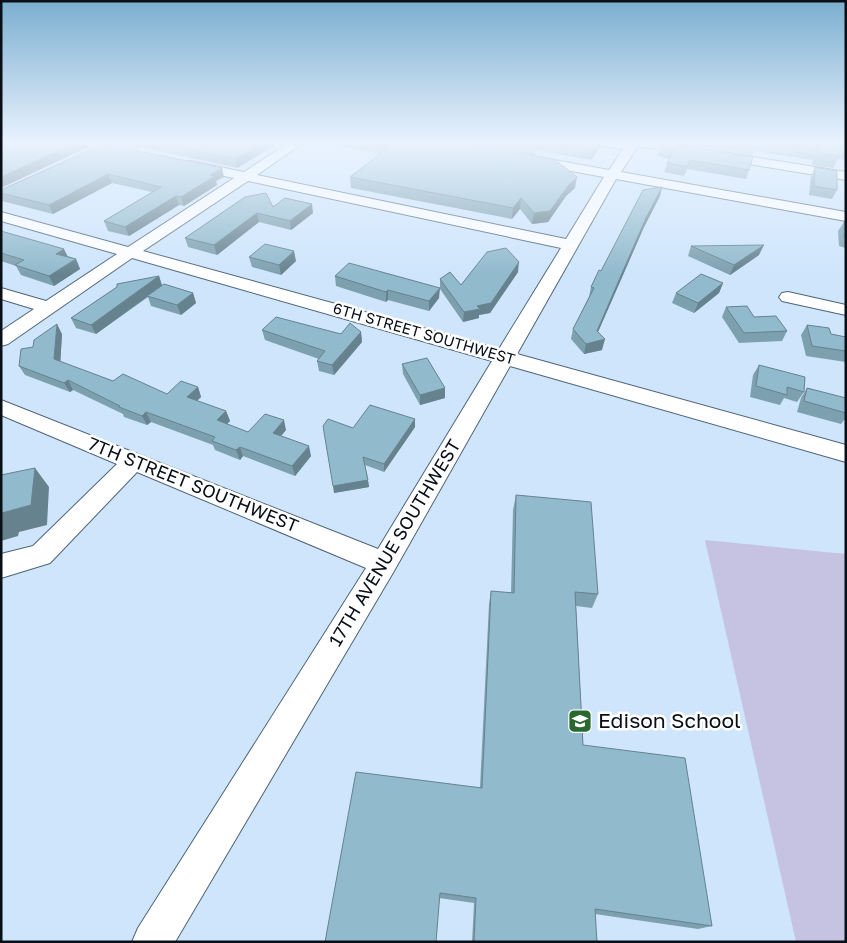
<svg xmlns="http://www.w3.org/2000/svg" width="847" height="943" font-family="'Golos Text',sans-serif">
	<style>
		.green { fill: #c5c2e2 }
		.lines { fill: none; stroke-linecap: round; stroke-linejoin: round }
		.minor-casing { stroke: #4f6477; stroke-width: 2 }
		.minor { fill: #fff; fill-rule: evenodd }
		.wall { fill: #7da0af }
		.shaded-wall { fill: #66828f }
		.building { fill: #91bacc; stroke: #66828f }
		.labels { text-anchor: middle; stroke-width: 5; stroke-linejoin: round; paint-order: stroke }
		.far-street-label { font-size: 15px; fill: #080f17; stroke: #fff }
		.street-label { font-size: 18px; fill: #080f17; stroke: #fff }
		.near-poi-label { font-size: 21px; fill: #080f17; stroke: #fff; text-anchor: start }
	</style>
	<rect width="100%" height="100%" fill="#cee5fc"/>
	<polygon class="green" points="705,540 846,554 846,942 796,942"/>
	<g class="lines">
		<g class="minor-casing">
			<g id="minor">
				<polygon points="86,143 110,143 136,149 138,152 132,156 88,146"/>
				<path d="M 288,143 L 303,143 L 257,175 L 566,239 L 604,177 L 527,163 L 526,160 L 527,157 L 532,156 L 609,170 L 623,149 L 602,146 L 600,143 L 667,143 L 846,172 L 846,180 L 638,146 L 621,172 L 846,212 L 846,221 L 616,179 L 517,354 L 846,445 L 846,462 L 510,366 L 394,571 L 175,942 L 132,942 L 138,928 L 366,568 L 137,472 L 50,563 L 1,578 L 1,554 L 33,546 L 117,464 L 1,415 L 1,400 L 378,549 L 492,361 L 132,258 L 8,344 L 1,346 L 1,331 L 34,309 L 1,299 L 1,288 L 46,301 L 117,254 L 1,221 L 1,212 L 128,247 L 234,178 L 186,168 L 184,165 L 186,162 L 191,161 L 244,172 ZM 248,181 L 561,248 L 499,349 L 143,251 Z"/>
				<polygon points="788,292 846,305 846,315 782,301 779,297 782,293"/>
			</g>
		</g>
		<use href="#minor" class="minor"/>
	</g>
	<g class="wall">
		<polygon points="122,143 278,143 237,168"/>
		<polygon points="332,143 465,143 575,188 566,196 548,222 532,224 520,209 512,219 351,188 350,177 380,154 332,144"/>
		<polygon points="473,143 601,143 600,147 591,160 535,150 535,155"/>
		<polygon points="662,143 749,170 746,179 687,169 684,176 664,172 669,159 657,156 660,148"/>
		<polygon points="681,143 846,143 846,160 838,159 833,168 812,165 813,160 754,151 752,155"/>
		<polygon points="103,144 224,177 216,181 217,185 184,206 179,205 129,236 108,231 104,221 152,192 112,183 53,214 2,201 1,190"/>
		<polygon points="815,167 837,190 832,199 809,195 811,176"/>
		<polygon points="662,187 660,196 644,227 598,332 602,350 584,354 571,339 573,329 589,297 591,287 601,271"/>
		<polygon points="273,207 313,213 291,230 259,222 217,255 188,247 185,238"/>
		<polygon points="844,222 846,222 846,248 839,246 838,231"/>
		<polygon points="1,231 76,259 80,269 54,286 21,275 16,266 1,261"/>
		<polygon points="691,246 759,255 730,275 688,256"/>
		<polygon points="249,257 296,261 281,275 252,267"/>
		<polygon points="518,272 490,313 479,315 479,318 463,322 440,289 440,279 461,285"/>
		<polygon points="159,276 162,285 193,293 196,303 181,315 151,306 148,297 96,334 76,328 71,318 117,287"/>
		<polygon points="335,276 439,298 429,311 388,300 386,302 336,286"/>
		<polygon points="723,283 719,293 694,313 672,303 676,293"/>
		<polygon points="726,307 754,317 787,331 782,341 739,343 722,317"/>
		<polygon points="807,325 831,334 846,337 846,362 806,356 801,335"/>
		<polygon points="262,330 341,334 361,332 362,342 334,375 319,371 317,361 319,359 265,340"/>
		<polygon points="62,334 60,362 113,381 167,394 198,387 201,397 197,401 226,411 230,421 227,424 248,432 286,430 281,436 311,456 295,476 243,456 240,460 215,450 213,445 151,422 147,425 124,417 123,414 73,390 70,392 25,375 19,366 33,347"/>
		<polygon points="402,364 445,388 445,398 420,405 403,374"/>
		<polygon points="759,365 804,392 797,402 784,398 780,405 750,397 753,375"/>
		<polygon points="807,388 844,398 846,395 846,420 844,420 841,424 797,412 801,398"/>
		<polygon points="415,419 415,427 384,472 365,465 369,487 334,493 353,428"/>
		<polygon points="516,495 598,594 592,608 576,606 583,745 712,926 698,929 595,914 597,942 472,942 474,903 439,898 325,942 480,787 489,604 491,591 511,593 513,510"/>
	</g>
	<g class="shaded-wall">
		<polygon points="75,143 87,143 88,147 1,188 1,177"/>
		<polygon points="263,143 278,143 237,168 236,159"/>
		<polygon points="598,143 601,143 600,147 591,160 593,150"/>
		<polygon points="222,168 224,177 216,181 217,185 184,206 181,197 210,175"/>
		<polygon points="108,174 112,183 53,214 49,205"/>
		<polygon points="577,177 575,188 566,196 548,222 532,224 534,213 568,186"/>
		<polygon points="662,187 660,196 644,227 594,341 597,331 646,218"/>
		<polygon points="176,196 179,205 129,236 125,227"/>
		<polygon points="521,198 520,209 512,219 513,208"/>
		<polygon points="312,204 313,213 291,230 290,221"/>
		<polygon points="257,213 259,222 217,255 214,245"/>
		<polygon points="764,245 759,255 730,275 734,265"/>
		<polygon points="64,249 69,259 56,254"/>
		<polygon points="294,251 296,261 281,275 279,265"/>
		<polygon points="76,259 80,269 54,286 49,276"/>
		<polygon points="519,262 518,272 490,313 479,315 479,318 463,322 464,312 477,306"/>
		<polygon points="159,276 162,286 96,334 91,325"/>
		<polygon points="723,283 719,293 694,313 698,303"/>
		<polygon points="440,288 439,298 429,311 429,301"/>
		<polygon points="388,290 388,300 386,302 386,292"/>
		<polygon points="193,293 196,303 181,315 177,305"/>
		<polygon points="57,324 62,334 60,369 54,359"/>
		<polygon points="361,332 362,342 334,375 332,365"/>
		<polygon points="605,339 602,350 584,354 586,344"/>
		<polygon points="68,380 73,390 70,392 64,383"/>
		<polygon points="198,387 201,397 190,407 187,397"/>
		<polygon points="445,388 445,398 420,405 420,395"/>
		<polygon points="226,411 230,421 221,430 217,420"/>
		<polygon points="146,412 151,422 147,425 142,416"/>
		<polygon points="415,419 415,427 384,472 384,464"/>
		<polygon points="284,420 286,430 275,443 273,433"/>
		<polygon points="309,446 311,456 295,476 292,466"/>
		<polygon points="240,447 243,456 240,460 236,450"/>
		<polygon points="35,468 49,487 47,525 19,532 18,536 1,541 2,513"/>
		<polygon points="368,480 369,487 334,493 333,486"/>
	</g>
	<g class="building">
		<polygon points="1,143 75,143 1,177"/>
		<polygon points="158,143 263,143 236,159"/>
		<polygon points="377,143 465,143 554,159 577,177 568,186 550,211 534,213 521,198 513,208 350,177 390,146"/>
		<polygon points="554,143 598,143 593,150"/>
		<polygon points="662,143 666,143 753,157 749,170 690,160 687,167 667,163 674,150 660,148"/>
		<polygon points="784,143 846,143 846,147 840,146 839,156 818,153 818,149"/>
		<polygon points="103,144 222,168 210,175 215,176 181,197 176,196 125,227 104,221 161,187 108,174 49,205 1,193 1,190"/>
		<polygon points="815,167 837,171 837,190 814,186"/>
		<polygon points="662,187 646,218 597,331 605,339 586,344 573,329 594,288 591,287 599,270 601,271 643,190"/>
		<polygon points="266,193 273,207 285,198 312,204 290,221 257,213 214,245 185,238 245,197"/>
		<rect x="844" y="222" width="2" height="15"/>
		<polygon points="1,231 64,249 56,254 76,259 49,276 15,265 24,260 1,253"/>
		<polygon points="265,244 294,251 279,265 249,257"/>
		<polygon points="764,245 734,265 691,246"/>
		<polygon points="506,248 519,262 491,303 477,306 480,309 464,312 440,279 450,272 461,285 487,252"/>
		<polygon points="349,263 440,288 429,301 388,290 386,292 335,276"/>
		<polygon points="701,274 723,283 698,303 676,293"/>
		<polygon points="159,276 91,325 71,318 117,287 117,284"/>
		<polygon points="164,284 193,293 177,305 147,296"/>
		<polygon points="747,306 754,317 776,316 787,331 744,333 726,307"/>
		<polygon points="276,317 341,334 350,323 361,332 332,365 317,361 325,351 262,330"/>
		<polygon points="57,324 54,359 113,381 123,374 167,394 181,381 198,387 187,397 226,411 217,420 248,432 265,414 284,420 273,433 309,446 292,466 240,447 236,450 212,441 215,437 146,412 142,416 119,407 120,406 68,380 64,383 19,366 21,349 33,347 34,340"/>
		<polygon points="807,325 829,328 831,334 846,337 846,351 812,346"/>
		<polygon points="427,358 445,388 420,395 402,364"/>
		<polygon points="759,365 805,377 804,392 787,387 787,395 756,386"/>
		<polygon points="807,388 846,398 846,413 804,401"/>
		<polygon points="370,405 415,419 384,464 363,457 368,480 333,486 323,426 328,419 353,428"/>
		<polygon points="35,468 31,505 2,513 1,517 1,475"/>
		<polygon points="516,495 591,502 598,594 575,592 583,745 685,758 712,926 595,909 597,942 474,942 476,898 440,893 436,942 325,942 356,772 482,788 491,591 514,593"/>
	</g>
	<linearGradient id="sky" x2="0" y2="1"><stop stop-color="#7baed0"/><stop offset="0.52" stop-color="#e9f3fe"/><stop offset="1" stop-color="#e9f3fe" stop-opacity="0"/></linearGradient>
	<rect width="847" height="275" fill="url(#sky)"/>
	<defs>
		<g id="school-square" transform="scale(1.25)"><rect x="-9" y="-9" width="18" height="18" rx="4" fill="#296831" stroke="#fff"/><path d="M0-5L7-2L0 1L-7-2ZM-4 1L0 2.5L4 1V4Q0 6-4 4Z" fill="#fff"/></g>
	</defs>
	<g fill-rule="evenodd">
		<use href="#school-square" x="580" y="721"/>
	</g>
	<g class="labels">
		<g class="far-street-label">
			<text transform="translate(424 334) rotate(16)" y="5">6TH STREET SOUTHWEST</text>
		</g>
		<g class="street-label">
			<text transform="translate(193 485) rotate(22)" y="6">7TH STREET SOUTHWEST</text>
			<text transform="translate(395 543) rotate(-59)" y="6">17TH AVENUE SOUTHWEST</text>
		</g>
		<g class="near-poi-label">
			<text x="598" y="728">Edison School</text>
		</g>
	</g>
	<rect width="847" height="943" fill="none" stroke="#080f17" stroke-width="5"/>
</svg>
